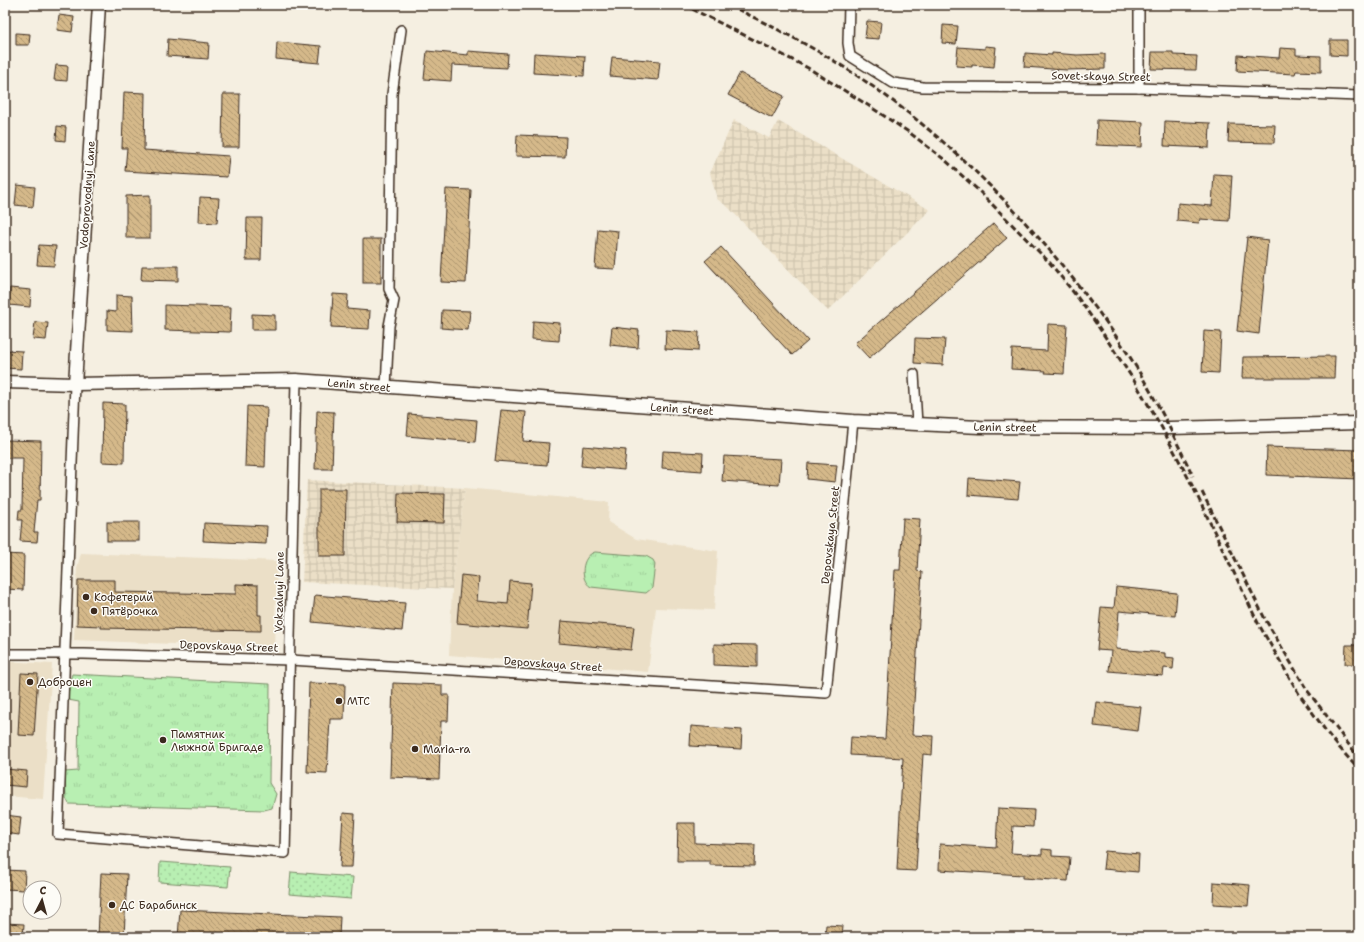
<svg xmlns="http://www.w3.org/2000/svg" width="1364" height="942" font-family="'Shantell Sans',sans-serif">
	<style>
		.built { fill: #ebdfc7 }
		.industrial { fill: url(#industrial-grid) }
		.grass { fill: url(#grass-dots); stroke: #7a8c68 }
		.park { fill: url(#park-tufts); stroke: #7a8c68 }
		.building { fill: url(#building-back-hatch); stroke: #3b2a1e }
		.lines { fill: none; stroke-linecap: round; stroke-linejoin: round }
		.street-casing { stroke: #3b2a1e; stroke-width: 12 }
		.secondary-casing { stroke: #3b2a1e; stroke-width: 15 }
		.street { stroke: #fdfcf7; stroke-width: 9 }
		.secondary { stroke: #fdfcf7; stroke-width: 12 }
		.rail { stroke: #3b2a1e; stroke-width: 3; stroke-dasharray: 6 3; stroke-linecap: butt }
		.poi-dot { fill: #3b2a1e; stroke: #fdfcf7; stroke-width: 1.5 }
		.labels { text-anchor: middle; stroke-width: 3; stroke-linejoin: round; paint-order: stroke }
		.street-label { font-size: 11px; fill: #3b2a1e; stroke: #fdfcf7 }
		.poi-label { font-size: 11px; fill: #3b2a1e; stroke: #fdfcf7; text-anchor: start }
	</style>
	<defs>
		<pattern id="industrial-grid" width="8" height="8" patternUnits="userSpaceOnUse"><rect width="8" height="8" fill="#ebdfc7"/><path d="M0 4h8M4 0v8" fill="none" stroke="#cac0aa"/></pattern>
		<pattern id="grass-dots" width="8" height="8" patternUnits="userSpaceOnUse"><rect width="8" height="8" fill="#b8efb2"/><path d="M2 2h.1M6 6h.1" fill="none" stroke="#9fcd99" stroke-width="1.8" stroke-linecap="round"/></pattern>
		<pattern id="park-tufts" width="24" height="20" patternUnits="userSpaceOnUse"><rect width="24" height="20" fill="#b8efb2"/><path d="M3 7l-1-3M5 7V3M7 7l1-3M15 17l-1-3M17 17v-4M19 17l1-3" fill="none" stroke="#9fcd99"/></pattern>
		<pattern id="building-back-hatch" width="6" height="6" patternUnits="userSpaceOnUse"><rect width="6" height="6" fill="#d5b98a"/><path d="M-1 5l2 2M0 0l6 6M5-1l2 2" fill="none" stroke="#ae9770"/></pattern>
	</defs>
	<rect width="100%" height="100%" fill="#f5efe1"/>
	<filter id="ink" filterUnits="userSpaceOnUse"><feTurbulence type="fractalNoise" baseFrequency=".025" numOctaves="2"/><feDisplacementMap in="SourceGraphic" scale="8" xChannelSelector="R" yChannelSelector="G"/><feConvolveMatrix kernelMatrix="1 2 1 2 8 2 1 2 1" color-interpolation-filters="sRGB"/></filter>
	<g filter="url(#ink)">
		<g class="built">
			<polygon points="465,488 609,502 608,522 636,539 718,551 714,610 656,608 648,672 449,655 452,589"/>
			<polygon points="81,553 277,561 274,648 74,640 77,568"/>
			<polygon points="5,661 52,664 43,799 5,796"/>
		</g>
		<g class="industrial">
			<polygon points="734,120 769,138 778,121 930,210 828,311 728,207 717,199 710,173"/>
			<polygon points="307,480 465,488 452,589 302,582"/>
		</g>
		<g class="grass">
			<polygon points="160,862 230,867 228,887 159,882"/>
			<polygon points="291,872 353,877 351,899 289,894"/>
		</g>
		<g class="park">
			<path d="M 595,552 L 646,556 L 653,560 L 655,564 L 652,588 L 646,593 L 591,587 C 579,580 581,556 595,552 Z"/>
			<polygon points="72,674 270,684 269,783 276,794 272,808 264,810 69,804 66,798 65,772 78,771 79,702 68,700 69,685"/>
		</g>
		<g class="building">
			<polygon points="59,15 74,17 72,32 57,30"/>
			<polygon points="867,21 881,22 879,39 865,38"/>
			<polygon points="943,25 958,26 956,44 942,43"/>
			<polygon points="16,33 30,34 29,45 16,45"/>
			<polygon points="168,39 209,43 208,59 167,56"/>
			<polygon points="1330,40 1347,40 1347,56 1330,55"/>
			<polygon points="277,42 321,46 319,63 276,59"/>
			<polygon points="985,46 996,47 994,67 972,65 972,67 956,66 958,47 985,49"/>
			<polygon points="1280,48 1296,49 1296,55 1321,56 1321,72 1296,71 1295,74 1237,71 1238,55 1279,58"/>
			<polygon points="427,51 468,55 468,51 508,54 507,68 452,65 451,81 424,79"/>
			<polygon points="1152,52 1173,52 1173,55 1197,56 1196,70 1151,69"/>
			<polygon points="534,53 585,56 584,76 533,73"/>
			<polygon points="1025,53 1052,55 1052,53 1077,55 1105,54 1105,69 1067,70 1024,67"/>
			<polygon points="612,57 660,61 658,80 610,76"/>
			<polygon points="56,65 68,66 67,81 54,80"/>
			<polygon points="740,73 784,96 772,118 728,95"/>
			<polygon points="124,92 145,93 144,150 229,156 227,177 125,171 127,148 122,148"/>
			<polygon points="223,94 240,94 239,147 222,147"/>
			<polygon points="1097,120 1143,122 1142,147 1096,145"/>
			<polygon points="1165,121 1210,123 1209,148 1164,146"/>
			<polygon points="1229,124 1275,125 1274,143 1228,142"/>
			<polygon points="57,126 66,127 65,141 56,140"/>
			<polygon points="517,135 566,137 565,157 516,156"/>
			<polygon points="1214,174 1232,175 1229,221 1200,219 1199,223 1177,221 1178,203 1212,206"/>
			<polygon points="17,185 35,187 33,207 15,205"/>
			<polygon points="446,189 471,190 466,283 441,282"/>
			<polygon points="150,195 150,238 126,238 126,196"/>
			<polygon points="200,197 219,198 217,223 199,222"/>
			<polygon points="247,218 262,218 261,260 246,260"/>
			<polygon points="994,223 1007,238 869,358 855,343"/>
			<polygon points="598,229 618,231 615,269 595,268"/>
			<polygon points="1247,237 1268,240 1259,334 1237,331"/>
			<rect x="363" y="239" width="18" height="44"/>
			<polygon points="39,245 56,246 54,266 37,265"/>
			<polygon points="721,247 808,341 792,355 705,261"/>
			<polygon points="142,266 178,266 178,281 141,280"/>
			<polygon points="10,288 31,290 30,307 9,305"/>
			<polygon points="333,294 348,295 347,309 370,311 369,329 331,327"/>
			<polygon points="116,295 132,296 133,331 107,330 107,311 116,312"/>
			<polygon points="165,305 231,307 230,332 165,330"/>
			<polygon points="442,310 470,311 468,330 441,328"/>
			<polygon points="252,314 275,315 275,330 252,330"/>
			<polygon points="533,321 560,323 559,341 532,339"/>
			<polygon points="35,322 48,323 46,340 33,339"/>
			<polygon points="1048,324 1067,325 1064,374 1045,373 1046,371 1011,369 1012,349 1047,351"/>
			<polygon points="612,327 639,330 638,348 610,345"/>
			<polygon points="666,330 699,332 698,351 665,349"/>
			<polygon points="1204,331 1221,332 1219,373 1202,372"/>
			<polygon points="915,338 945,339 943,365 914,363"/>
			<polygon points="5,350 22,351 21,369 5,368"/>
			<polygon points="1335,356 1334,378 1242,378 1243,357"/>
			<polygon points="103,403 125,404 124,463 102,462"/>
			<polygon points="247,406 267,407 265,467 245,466"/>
			<polygon points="501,410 526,412 523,441 549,443 547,465 495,461"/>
			<polygon points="317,411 334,412 332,469 315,469"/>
			<polygon points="409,414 477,420 475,442 407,436"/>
			<polygon points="5,440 41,441 40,500 37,500 34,532 38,532 37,542 20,541 22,520 18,520 19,510 22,510 23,458 5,458"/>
			<polygon points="583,446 626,450 624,470 581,466"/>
			<polygon points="1267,447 1359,450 1359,479 1266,475"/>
			<polygon points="663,451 703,453 702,471 662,468"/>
			<polygon points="724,456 781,459 779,485 722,481"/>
			<polygon points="808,463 837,465 835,482 807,479"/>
			<polygon points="969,478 1020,482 1018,499 968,495"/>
			<polygon points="319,489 346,489 345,556 319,556"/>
			<polygon points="398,493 445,494 444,523 397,522"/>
			<polygon points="903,518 920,519 917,571 922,572 912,735 933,736 932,755 923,754 916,871 897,870 903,758 850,755 851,737 885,739 895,570 900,570"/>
			<rect x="107" y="522" width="32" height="19"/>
			<polygon points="204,523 267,526 266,544 203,541"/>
			<polygon points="5,554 24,555 23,590 5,589"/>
			<polygon points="461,575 479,577 477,601 508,604 510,581 531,583 527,629 457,623"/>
			<polygon points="78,580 115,580 115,592 236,594 236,584 258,585 258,615 261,615 261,631 101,628 101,626 77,625"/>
			<polygon points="1116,587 1177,593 1175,616 1119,611 1116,649 1165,653 1165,657 1174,658 1173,669 1164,668 1163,676 1109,671 1111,651 1097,650 1101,607 1114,608"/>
			<polygon points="315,595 405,603 402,631 312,622"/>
			<polygon points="561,621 634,627 631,650 559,643"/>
			<polygon points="714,644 757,645 757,667 714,665"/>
			<polygon points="1346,645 1359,645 1359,664 1345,664"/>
			<polygon points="21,673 38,674 34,736 18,735"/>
			<polygon points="309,683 345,684 344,719 330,719 327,773 307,772 309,718 308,718"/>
			<polygon points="393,683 442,685 442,695 449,695 448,721 441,721 439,779 390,777"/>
			<polygon points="1097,702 1141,707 1138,731 1094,726"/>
			<polygon points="691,726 742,730 741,749 690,746"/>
			<polygon points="5,769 27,771 26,787 5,785"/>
			<polygon points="998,808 1034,810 1033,827 1013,826 1011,853 1042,855 1042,849 1052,850 1052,856 1070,857 1068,881 1023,878 1023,875 939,870 940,844 996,848"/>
			<polygon points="343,813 355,814 352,867 340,867"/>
			<polygon points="5,815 21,817 19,835 5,833"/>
			<polygon points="678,823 695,823 695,843 755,845 754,866 710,865 710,861 677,861"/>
			<polygon points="1105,851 1139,854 1138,872 1103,869"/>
			<polygon points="5,870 25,871 24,890 5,889"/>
			<polygon points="101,873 127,874 124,937 98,937"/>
			<polygon points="1214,882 1250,885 1248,906 1213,904"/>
			<polygon points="180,910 340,917 339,937 178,937"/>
			<polygon points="5,923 24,924 23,937 5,936"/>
			<polygon points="826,925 843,926 842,937 825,937"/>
		</g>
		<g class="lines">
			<g class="street-casing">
				<g id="street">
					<polyline points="849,5 848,43 850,56 893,83 923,87 1139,88 1359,96"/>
					<polyline points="1139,88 1139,5"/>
					<polyline points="914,374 917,424"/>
					<polyline points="75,384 58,834 285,853 296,380"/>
					<polyline points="386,387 389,326 394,300 389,289 392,94 401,30"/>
					<polyline points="5,654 84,654 290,660 826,693 853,421"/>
				</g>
			</g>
			<g class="secondary-casing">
				<g id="secondary">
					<polyline points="5,382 75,384 296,380 853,421 980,427 1170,428 1359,423"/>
					<polyline points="75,384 99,5"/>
				</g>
			</g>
			<use href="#street" class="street"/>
			<use href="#secondary" class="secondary"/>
			<g class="rail">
				<polyline points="684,5 756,41 808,68 866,104 910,133 945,160 979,191 1050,263 1078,298 1098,326 1133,379 1162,428 1193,487 1258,623 1299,694 1331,738 1359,770"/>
				<path d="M 729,5 C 773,27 818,49 859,77 C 959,144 1052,243 1120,342 C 1149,384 1171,430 1193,476"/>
				<polyline points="1202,492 1265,619 1307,690 1359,758"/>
			</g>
		</g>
	</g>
	<g class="poi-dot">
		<circle cx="86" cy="597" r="4"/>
		<circle cx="94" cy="611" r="4"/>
		<circle cx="30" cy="682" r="4"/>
		<circle cx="339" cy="701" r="4"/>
		<circle cx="163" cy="740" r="4"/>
		<circle cx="415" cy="749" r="4"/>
		<circle cx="112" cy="905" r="4"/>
	</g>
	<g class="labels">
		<g class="street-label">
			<text transform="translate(1101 76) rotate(1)" y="4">Sovet·skaya Street</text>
			<text transform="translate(87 195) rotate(-86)" y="4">Vodoprovodnyi Lane</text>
			<text transform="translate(359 385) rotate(5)" y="4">Lenin street</text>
			<text transform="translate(682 409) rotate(4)" y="4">Lenin street</text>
			<text transform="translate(1005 427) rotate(1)" y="4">Lenin street</text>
			<text transform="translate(830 535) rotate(-84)" y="4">Depovskaya Street</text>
			<text transform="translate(279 592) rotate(-89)" y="4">Vokzalnyi Lane</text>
			<text transform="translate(229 646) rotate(2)" y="4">Depovskaya Street</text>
			<text transform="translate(553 664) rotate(4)" y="4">Depovskaya Street</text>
		</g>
		<g class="poi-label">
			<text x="94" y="601">Кофетерий</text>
			<text x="102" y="615">Пятёрочка</text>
			<text x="38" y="686">Доброцен</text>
			<text x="347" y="705">МТС</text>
			<text x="171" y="738">Памятник<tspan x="171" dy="13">Лыжной Бригаде</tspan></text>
			<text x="423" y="753">Maria-ra</text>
			<text x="120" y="909">ДС Барабинск</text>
		</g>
	</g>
	<rect width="1364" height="942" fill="none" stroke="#fdfcf7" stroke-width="20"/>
	<rect x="10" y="10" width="1344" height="922" fill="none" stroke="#3b2a1e" stroke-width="1.5" filter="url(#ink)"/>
	<g transform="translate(42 900) rotate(6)"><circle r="19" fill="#fdfcf7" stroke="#afa8a0"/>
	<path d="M0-3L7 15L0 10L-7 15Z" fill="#3b2a1e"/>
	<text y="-6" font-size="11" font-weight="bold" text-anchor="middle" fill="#3b2a1e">С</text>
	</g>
</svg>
